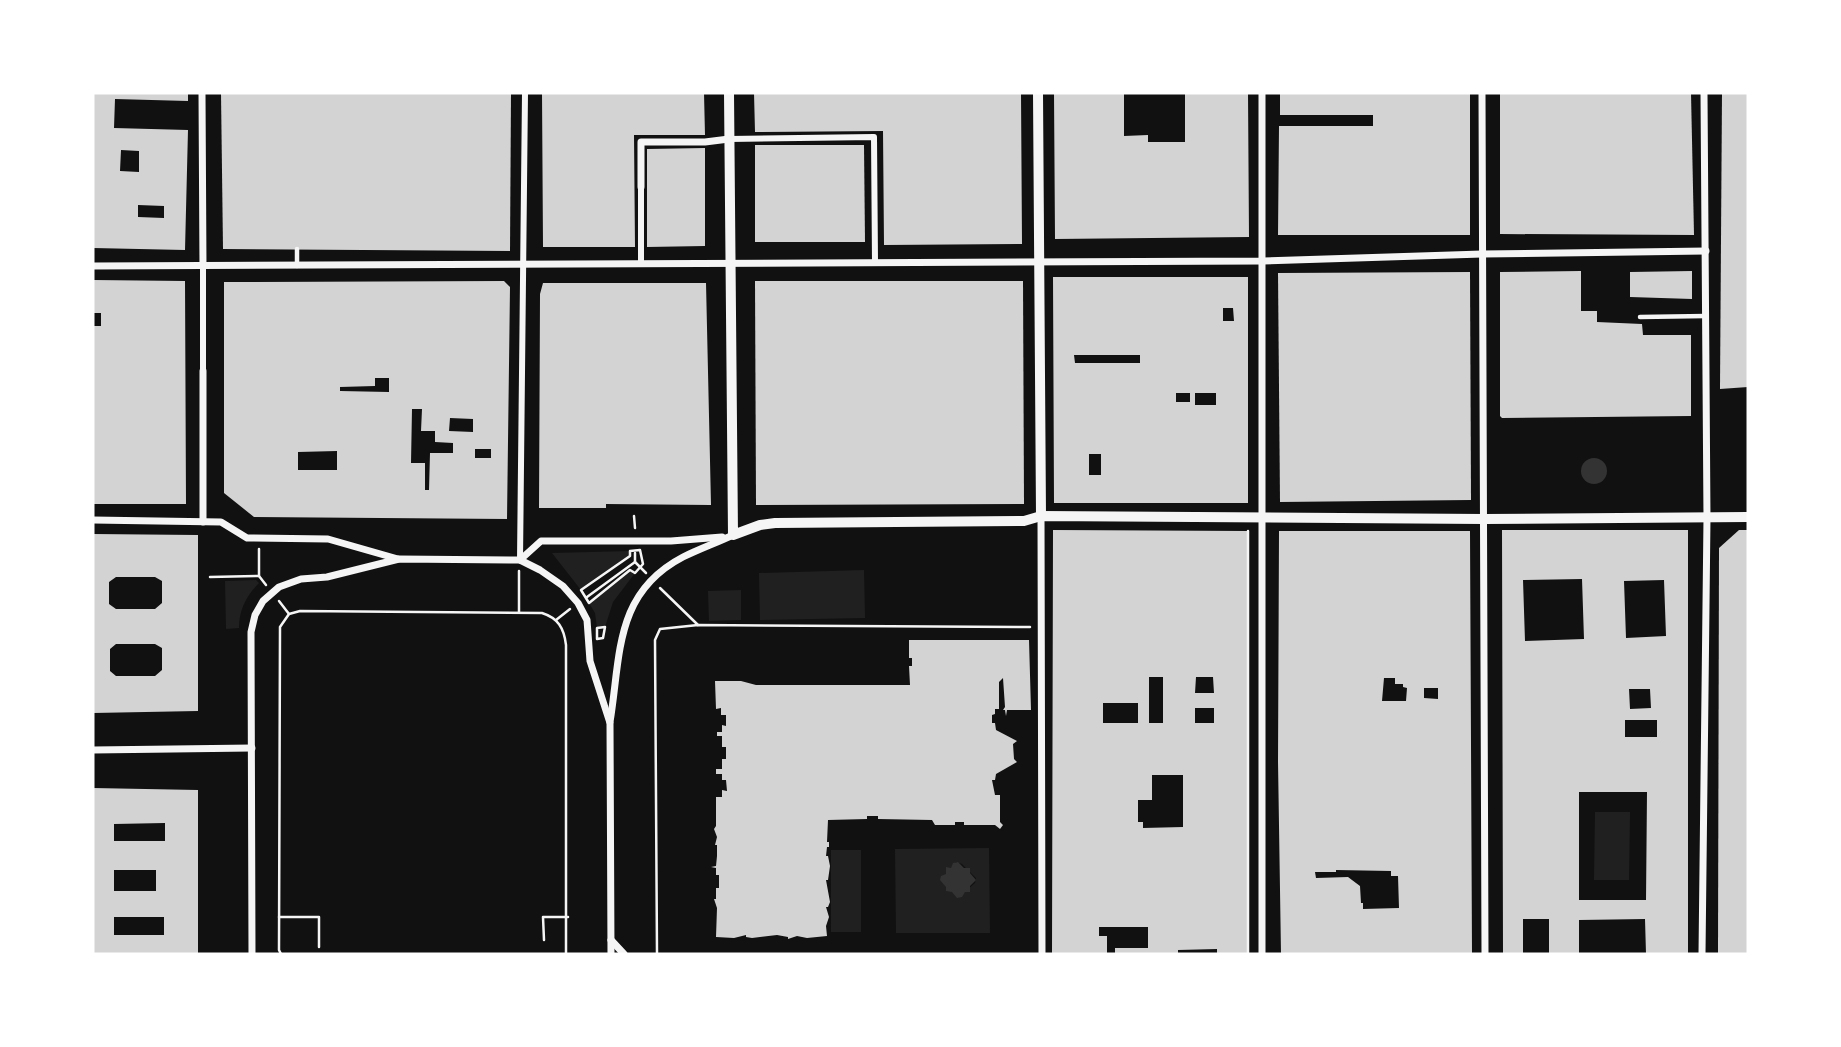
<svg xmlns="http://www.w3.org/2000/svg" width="1841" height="1047" font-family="'Zilla Slab',serif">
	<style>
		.green { fill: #202020; fill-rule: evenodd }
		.water { fill: #333 }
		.building { fill: #d3d3d3; fill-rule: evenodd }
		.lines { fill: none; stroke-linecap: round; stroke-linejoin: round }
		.path { stroke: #f5f5f5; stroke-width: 2.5 }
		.service { stroke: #f5f5f5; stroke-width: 4.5 }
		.pedestrian { stroke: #f5f5f5; stroke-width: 6 }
		.minor { stroke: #f5f5f5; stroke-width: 7 }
		.tertiary { stroke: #f5f5f5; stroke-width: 10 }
	</style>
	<rect width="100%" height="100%" fill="#111"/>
	<g class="green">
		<polygon points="630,551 630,556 581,590 552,553"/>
		<polygon points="630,570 635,573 613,602 605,627 597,628 595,613 589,603"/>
		<polygon points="864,570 865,618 760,620 759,573"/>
		<path d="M 256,580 L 259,583 C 246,596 239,610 239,628 L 226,629 L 225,581 Z"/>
		<polygon points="741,590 741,620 709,621 708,591"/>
		<polygon points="1595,812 1630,812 1629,880 1594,880"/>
		<path d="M 989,848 L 990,933 L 896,933 L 895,849 ZM 956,862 L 962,864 L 976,878 L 975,883 L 965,892 L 946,886 L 946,874 Z"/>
		<rect x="831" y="850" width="30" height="82"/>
	</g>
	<g class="water">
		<circle cx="1594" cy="471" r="13"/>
		<polygon points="958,862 964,868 970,868 970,873 976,880 970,886 970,892 965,892 962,897 957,898 952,892 946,891 946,887 940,880 941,876 946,874 946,867 951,868 953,863"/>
	</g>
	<g class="building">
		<path d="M 93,93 L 188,93 L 188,101 L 115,99 L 114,128 L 188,130 L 185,250 L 93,248 ZM 121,150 L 139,151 L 139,172 L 120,171 ZM 138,205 L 164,206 L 164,218 L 138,217 Z"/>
		<polygon points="221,93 511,93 510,251 223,249"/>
		<polygon points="542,93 704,93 705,135 634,135 635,247 543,247"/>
		<polygon points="754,93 1021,93 1022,244 884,245 883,131 755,132"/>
		<polygon points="1054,93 1124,93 1124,136 1148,135 1148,142 1185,142 1185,93 1248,93 1249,237 1055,239"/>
		<polygon points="1280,93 1470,93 1470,235 1278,235 1279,126 1373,126 1373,115 1280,115"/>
		<polygon points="1500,93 1691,93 1694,235 1500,234"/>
		<polygon points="1722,93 1748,93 1748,387 1720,389"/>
		<polygon points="755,145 864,145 865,242 755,242"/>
		<polygon points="705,148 705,246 647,247 647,149"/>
		<polygon points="1581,271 1581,311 1597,311 1597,322 1642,324 1643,335 1691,335 1691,416 1502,418 1500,416 1500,272"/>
		<polygon points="1692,271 1692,299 1630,297 1630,272"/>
		<polygon points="1470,272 1471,500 1280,502 1278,273"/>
		<path d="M 1053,277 L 1248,277 L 1248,503 L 1054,503 ZM 1223,308 L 1233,308 L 1234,321 L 1223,321 ZM 1074,355 L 1140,355 L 1140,363 L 1075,363 ZM 1176,393 L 1190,393 L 1190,402 L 1176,402 ZM 1195,393 L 1216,393 L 1216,405 L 1195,405 ZM 1089,454 L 1101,454 L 1101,475 L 1089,475 Z"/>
		<polygon points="93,280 185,281 186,504 93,504 93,326 101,326 101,313 93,313"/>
		<path d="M 504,281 L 510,287 L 507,519 L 254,517 L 224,493 L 224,282 ZM 375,378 L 389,378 L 389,392 L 340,391 L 340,387 L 375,386 ZM 412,409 L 422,409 L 421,431 L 435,431 L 435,442 L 453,443 L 453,453 L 430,453 L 429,490 L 425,490 L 425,463 L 411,463 ZM 450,418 L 473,419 L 473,432 L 449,431 ZM 475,449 L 491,449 L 491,458 L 475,458 ZM 337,451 L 337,470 L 298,470 L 298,452 Z"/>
		<polygon points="755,281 1023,281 1024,504 756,505"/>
		<polygon points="543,283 706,283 711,505 606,504 606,508 539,508 540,294"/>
		<path d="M 1053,530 L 1248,531 L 1248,954 L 1217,954 L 1217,949 L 1178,950 L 1178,954 L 1115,954 L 1115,948 L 1148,948 L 1148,927 L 1099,927 L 1099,936 L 1107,936 L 1107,954 L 1052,954 ZM 1149,677 L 1163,677 L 1163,723 L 1149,723 ZM 1196,677 L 1213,677 L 1214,693 L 1195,693 ZM 1103,703 L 1138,703 L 1138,723 L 1103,723 ZM 1195,708 L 1214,708 L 1214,723 L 1195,723 ZM 1152,775 L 1183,775 L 1183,827 L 1143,828 L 1143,822 L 1138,822 L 1138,800 L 1152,800 Z"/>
		<path d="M 1502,530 L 1688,530 L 1688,954 L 1646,954 L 1645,919 L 1579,920 L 1579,954 L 1549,954 L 1549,919 L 1523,919 L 1523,954 L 1503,954 ZM 1582,579 L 1584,639 L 1525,641 L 1523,580 ZM 1664,580 L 1666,636 L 1626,638 L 1624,581 ZM 1629,689 L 1650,689 L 1651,708 L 1630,709 ZM 1625,720 L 1657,720 L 1657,737 L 1625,737 ZM 1579,792 L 1647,792 L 1646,900 L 1579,900 Z"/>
		<polygon points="1739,530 1748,530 1748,954 1718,954 1719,548"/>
		<path d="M 1279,531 L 1470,531 L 1472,954 L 1281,954 L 1278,761 ZM 1384,678 L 1395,678 L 1395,684 L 1403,684 L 1403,687 L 1407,688 L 1406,701 L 1382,701 ZM 1424,688 L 1438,688 L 1438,699 L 1424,698 ZM 1336,870 L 1391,871 L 1391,876 L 1398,876 L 1399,908 L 1363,909 L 1363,903 L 1361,903 L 1360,886 L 1348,877 L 1316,878 L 1315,872 L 1336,872 Z"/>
		<path d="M 93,534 L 198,535 L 198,711 L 93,713 ZM 116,577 L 155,577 L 162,581 L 162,603 L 155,609 L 116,609 L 109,604 L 109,582 ZM 116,644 L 155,644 L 162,648 L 162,670 L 155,676 L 116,676 L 110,671 L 110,649 Z"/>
		<polygon points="909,640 1029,640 1031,710 1007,710 1006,716 1005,710 1003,710 1005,707 1003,678 999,682 999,709 995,709 995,714 992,715 992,723 995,723 996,730 1017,741 1013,744 1014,759 1017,762 996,774 995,780 992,780 995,795 1000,795 1000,822 1003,825 1000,829 995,825 964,825 964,822 955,822 955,825 935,825 932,820 878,819 878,816 867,816 867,819 828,820 827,842 829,842 829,847 827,847 826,856 828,856 830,866 828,880 826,880 830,902 828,907 826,907 829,917 826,926 827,936 807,938 797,936 788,939 788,937 777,935 752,938 746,937 746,935 734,938 716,937 717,908 714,899 716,899 716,888 719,888 719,875 716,875 716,868 711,867 716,866 717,856 717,845 715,845 717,837 714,829 716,826 716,797 722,797 722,790 727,791 726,780 722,780 722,774 716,774 716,769 722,769 722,759 726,759 726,747 722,747 722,736 717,736 717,732 722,732 722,725 726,726 726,715 721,715 721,708 716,709 715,681 741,681 756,685 910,685 909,666 912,666 912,658 909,658"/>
		<path d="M 93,788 L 198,790 L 198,954 L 93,954 ZM 165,823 L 165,841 L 114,841 L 114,824 ZM 114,870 L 156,870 L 156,891 L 114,891 ZM 114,917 L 164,917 L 164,935 L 114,935 Z"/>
	</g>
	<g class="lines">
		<g class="path">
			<polyline points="634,516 635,528"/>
			<polyline points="1248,531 1248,954"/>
			<polyline points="259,549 259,576 266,585"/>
			<polygon points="640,550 643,564 635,573 630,570 589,603 581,590 630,556 630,551"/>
			<polyline points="635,553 635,562 646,573"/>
			<polyline points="210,577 259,576"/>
			<polyline points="660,588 698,625"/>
			<polyline points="587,597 635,562"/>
			<polyline points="279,601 289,614"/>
			<polyline points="519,612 519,571"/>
			<polyline points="556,620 570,609"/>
			<polygon points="605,627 603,638 597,639 597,628"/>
			<polyline points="279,917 319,917 319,947"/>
			<polyline points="544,940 543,917 568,917"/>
			<path d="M 281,954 L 279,950 L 280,627 L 289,614 L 300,611 L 542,613 C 558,618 564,628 566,645 L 566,954"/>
			<polyline points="657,954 655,640 660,629 698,625 1030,627"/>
		</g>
		<g class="service">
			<polyline points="297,266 297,249"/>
			<polyline points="1640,317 1706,316"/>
		</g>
		<g class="pedestrian">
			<polyline points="729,139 874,137 875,262"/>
			<polyline points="641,187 641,264"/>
			<polyline points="203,267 203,371"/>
			<polyline points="520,560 525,93"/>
		</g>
		<g class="minor">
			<polyline points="202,93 203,267"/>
			<polyline points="1262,93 1262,954"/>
			<polyline points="1482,93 1485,954"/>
			<polyline points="641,187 641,142 705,142 729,139"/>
			<polyline points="93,266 1263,261 1482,254 1706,251"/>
			<polyline points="203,371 203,522"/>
			<polyline points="1041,516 1042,954"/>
			<polyline points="93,520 221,522 247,538 328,539 398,559"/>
			<polyline points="520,560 541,541 671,541 722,537"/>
			<path d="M 610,722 C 621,655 614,593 683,557 C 699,549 716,543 733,535"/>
			<polyline points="93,750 252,748"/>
			<polyline points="611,940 624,954"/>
			<polyline points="252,954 251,632 255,615 263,601 279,587 301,579 327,577 399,559 520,560 540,570 563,586 578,603 587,620 590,661 610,723 611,954"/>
			<polyline points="1702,954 1707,518 1704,93"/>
		</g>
		<g class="tertiary">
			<polyline points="729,93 733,535 760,525 775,523 1024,521 1041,516 1484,519 1748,517"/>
			<polyline points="1038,93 1041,516"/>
		</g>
	</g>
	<rect width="1841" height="1047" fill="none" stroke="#ffffff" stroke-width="189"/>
</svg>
